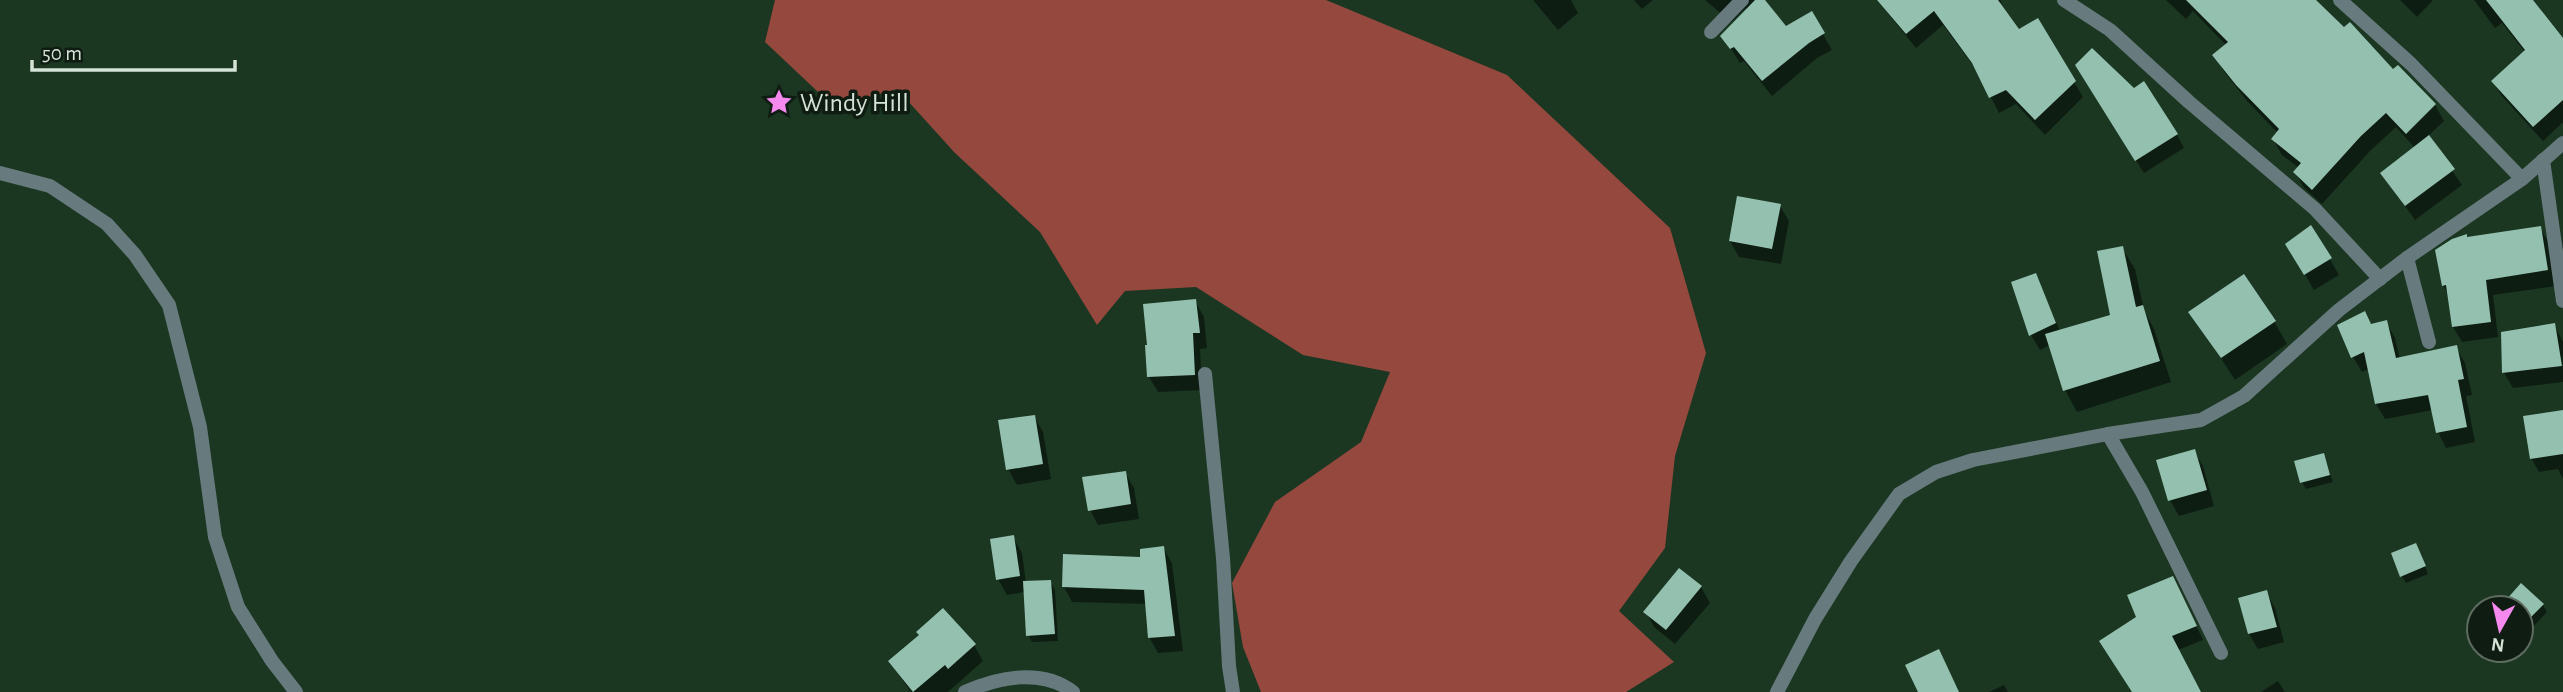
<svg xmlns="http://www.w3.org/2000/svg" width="2563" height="692" font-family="'Alegreya Sans',sans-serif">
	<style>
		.forest { fill: #95483d }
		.shadow { fill: #0007 }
		.building { fill: #94c0b0 }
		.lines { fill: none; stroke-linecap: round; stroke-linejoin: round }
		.lane { stroke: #677a7d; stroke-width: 14 }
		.street { stroke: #677a7d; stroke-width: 14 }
		.labels { text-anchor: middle; stroke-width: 7; stroke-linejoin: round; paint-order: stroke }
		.poi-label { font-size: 26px; fill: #d4e4d6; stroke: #0f1c12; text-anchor: start }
	</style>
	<rect width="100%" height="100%" fill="#1b3722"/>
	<polygon class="forest" points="775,0 1326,0 1507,75 1670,228 1706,353 1675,456 1665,548 1619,611 1674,662 1626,692 1261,692 1243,647 1232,583 1275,502 1361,442 1390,372 1303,355 1196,287 1125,291 1097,325 1040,232 955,153 897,89 834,107 765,42"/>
	<g class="shadow">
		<polygon points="1533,0 1571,0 1578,13 1558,30"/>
		<polygon points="1634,0 1653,0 1642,9"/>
		<polygon points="1705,0 1763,0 1785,29 1811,14 1832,50 1817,58 1772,96 1744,61 1740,63 1723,36 1748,10 1746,8 1731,22"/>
		<polygon points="1877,0 2000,0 2002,2 1998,4 2019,32 2037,20 2083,97 2045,135 2016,104 1999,113 1978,72 1943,25 1916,48"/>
		<polygon points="2166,0 2314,0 2393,72 2398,67 2435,105 2444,121 2428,136 2462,185 2415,220 2382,173 2415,148 2396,127 2370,151 2322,204 2304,188 2295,172 2299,168 2282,155 2273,139 2278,133 2247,101 2223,70 2215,55 2227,46 2193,11 2186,19"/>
		<polygon points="2400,0 2433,0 2417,17"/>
		<polygon points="2474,0 2534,0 2532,2 2563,41 2563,122 2543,141 2501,95 2493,81 2525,52 2502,23 2495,28"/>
		<polygon points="2085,80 2177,135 2184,148 2144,173"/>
		<polygon points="1780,206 1789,221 1781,264 1739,257 1730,241"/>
		<polygon points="2311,227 2339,275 2314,290 2288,245"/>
		<polygon points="2540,228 2549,243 2556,286 2493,295 2498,337 2462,342 2453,327 2449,295 2443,285 2468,239"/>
		<polygon points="2122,248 2135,269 2144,310 2154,329 2171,382 2077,412 2065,390 2050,345 2040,350 2031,335 2035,275 2060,331 2113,316"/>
		<polygon points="1195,301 1204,317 1207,348 1200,349 1202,390 1158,392 1149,377 1147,347"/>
		<polygon points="2191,312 2274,321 2287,344 2235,380"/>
		<polygon points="2386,322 2395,338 2400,359 2456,347 2465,363 2472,395 2466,396 2475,442 2446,448 2438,432 2433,410 2385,419 2376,404 2369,369 2362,372 2353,357 2371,326"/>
		<polygon points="2554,325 2563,342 2563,382 2513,388 2504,373"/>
		<polygon points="2563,411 2563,479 2558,469 2539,472 2531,458"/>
		<polygon points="1034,416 1043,432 1051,479 1017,485 1008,469"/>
		<polygon points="2194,451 2203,466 2214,506 2179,516 2170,500"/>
		<polygon points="2323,455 2333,482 2306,489 2302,482"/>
		<polygon points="1125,473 1134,488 1139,519 1098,525 1090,510"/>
		<polygon points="1013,537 1022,553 1026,583 1050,582 1055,590 1058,641 1032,642 1028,635 1025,592 1007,595 998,579"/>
		<polygon points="1163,548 1172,563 1183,651 1158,653 1149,637 1147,604 1072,602 1064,587 1142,559"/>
		<polygon points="2420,552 2428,574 2406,583 2402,576"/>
		<polygon points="1701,587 1710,603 1675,644 1654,627 1646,612"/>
		<polygon points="2180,592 2203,640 2178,650 2198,692 2133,692 2138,618"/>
		<polygon points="2266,592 2275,608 2284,642 2258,649 2249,634"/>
		<polygon points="2508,600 2543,605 2547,612 2533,627 2521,615 2521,608 2513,608"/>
		<polygon points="974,645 983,661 948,692 911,692 890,662"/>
		<polygon points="2278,681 2285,692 2261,692"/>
		<polygon points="2004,685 2008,692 1989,692"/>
	</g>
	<g class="building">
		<polygon points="1755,0 1765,0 1786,26 1812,11 1825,33 1809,43 1762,81 1734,47 1730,49 1720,36"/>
		<polygon points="1877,0 1998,0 2019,29 2038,18 2076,81 2035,120 2006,90 1989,98 1972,63 1934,11 1906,34"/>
		<polygon points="2186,0 2316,0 2344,27 2350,22 2393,69 2398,65 2436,104 2406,134 2386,113 2361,136 2312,190 2293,172 2301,163 2271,139 2279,129 2236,85 2212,55 2228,42"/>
		<polygon points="2486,0 2533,0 2563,38 2563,100 2533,127 2491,81 2525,50"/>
		<polygon points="2092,48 2134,88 2144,81 2178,134 2135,161 2075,65"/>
		<polygon points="2429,135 2455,169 2405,206 2380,173"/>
		<polygon points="1737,196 1781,204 1772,249 1729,241"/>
		<polygon points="2311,225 2332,258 2304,275 2285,244"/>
		<polygon points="2541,226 2548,270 2486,280 2491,322 2452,327 2446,285 2442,286 2435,250 2452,239 2467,234 2467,237"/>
		<polygon points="2123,246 2136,307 2143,305 2160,361 2063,391 2045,334 2110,315 2097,251"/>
		<polygon points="2036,273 2056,323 2029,336 2011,282"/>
		<polygon points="2244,274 2276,321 2221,358 2188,312"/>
		<polygon points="1196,299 1200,333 1193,333 1195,375 1147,377 1145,345 1147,345 1143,304"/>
		<polygon points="2365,311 2371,324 2387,320 2396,358 2457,345 2464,379 2458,380 2467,427 2436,433 2428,395 2375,404 2364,352 2351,358 2337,325"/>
		<polygon points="2555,323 2562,366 2502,373 2501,332"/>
		<polygon points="2563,410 2563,454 2530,459 2523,416"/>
		<polygon points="1035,415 1043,464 1006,470 998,420"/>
		<polygon points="2195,449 2207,490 2168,501 2156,460"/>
		<polygon points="2324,453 2330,475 2300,483 2294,461"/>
		<polygon points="1126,471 1131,504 1088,511 1082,477"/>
		<polygon points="1014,535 1020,576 996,580 990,539"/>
		<polygon points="2416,543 2426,566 2400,577 2391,553"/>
		<polygon points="1164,546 1175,636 1148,638 1144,590 1062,587 1063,554 1140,557 1140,549"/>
		<polygon points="1679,568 1702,586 1666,630 1643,612"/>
		<polygon points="2173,576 2197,626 2172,636 2201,692 2132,692 2099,641 2136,617 2127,595"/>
		<polygon points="1051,580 1055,634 1026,636 1023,581"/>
		<polygon points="2521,583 2544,604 2528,620 2521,614 2521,608 2515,608 2506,600"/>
		<polygon points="2267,590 2277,627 2248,634 2238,598"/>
		<polygon points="943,608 976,644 948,669 945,665 913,692 888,661 919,635 916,632"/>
		<polygon points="1939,649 1959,692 1918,692 1905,665"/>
	</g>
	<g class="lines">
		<g class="lane">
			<polyline points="2407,258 2429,342"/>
			<polyline points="2108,434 2142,492 2221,653"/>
		</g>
		<g class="street">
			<polyline points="2064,0 2110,30 2189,102 2315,209 2380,279"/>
			<polyline points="2340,0 2411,64 2522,179"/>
			<polyline points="1711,32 1742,0"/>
			<polyline points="2543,160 2563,301"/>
			<polyline points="0,173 50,186 107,224 135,255 169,305 200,427 215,537 238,607 272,661 296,692"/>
			<polyline points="1205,374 1223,558 1229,666 1233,692"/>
			<path d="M 965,692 C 999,677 1042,668 1073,692"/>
			<polyline points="1777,692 1815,619 1851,561 1899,494 1936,472 1973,460 2108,434 2201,420 2244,396 2339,310 2407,258 2522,179 2563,143"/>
		</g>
	</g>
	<defs>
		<g id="sight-bare" transform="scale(2.1)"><path d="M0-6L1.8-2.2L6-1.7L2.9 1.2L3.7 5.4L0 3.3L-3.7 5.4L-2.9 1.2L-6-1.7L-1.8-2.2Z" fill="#f689ee" stroke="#0f1c12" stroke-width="2.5" paint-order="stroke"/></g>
	</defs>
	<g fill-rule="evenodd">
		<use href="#sight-bare" x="779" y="102"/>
	</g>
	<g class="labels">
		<g class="poi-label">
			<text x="800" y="111">Windy Hill</text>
		</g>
	</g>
	<g transform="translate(2500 629) rotate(188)"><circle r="33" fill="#0f1c12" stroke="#5e6c60" stroke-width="2"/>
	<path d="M0-5L12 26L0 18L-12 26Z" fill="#f689ee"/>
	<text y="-10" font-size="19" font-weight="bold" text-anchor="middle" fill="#d4e4d6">N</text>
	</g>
	<path d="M32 60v10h203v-10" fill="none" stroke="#d4e4d6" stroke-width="3.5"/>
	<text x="42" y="60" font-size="21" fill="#d4e4d6" stroke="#0f1c12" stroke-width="5" paint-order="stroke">50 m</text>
</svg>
